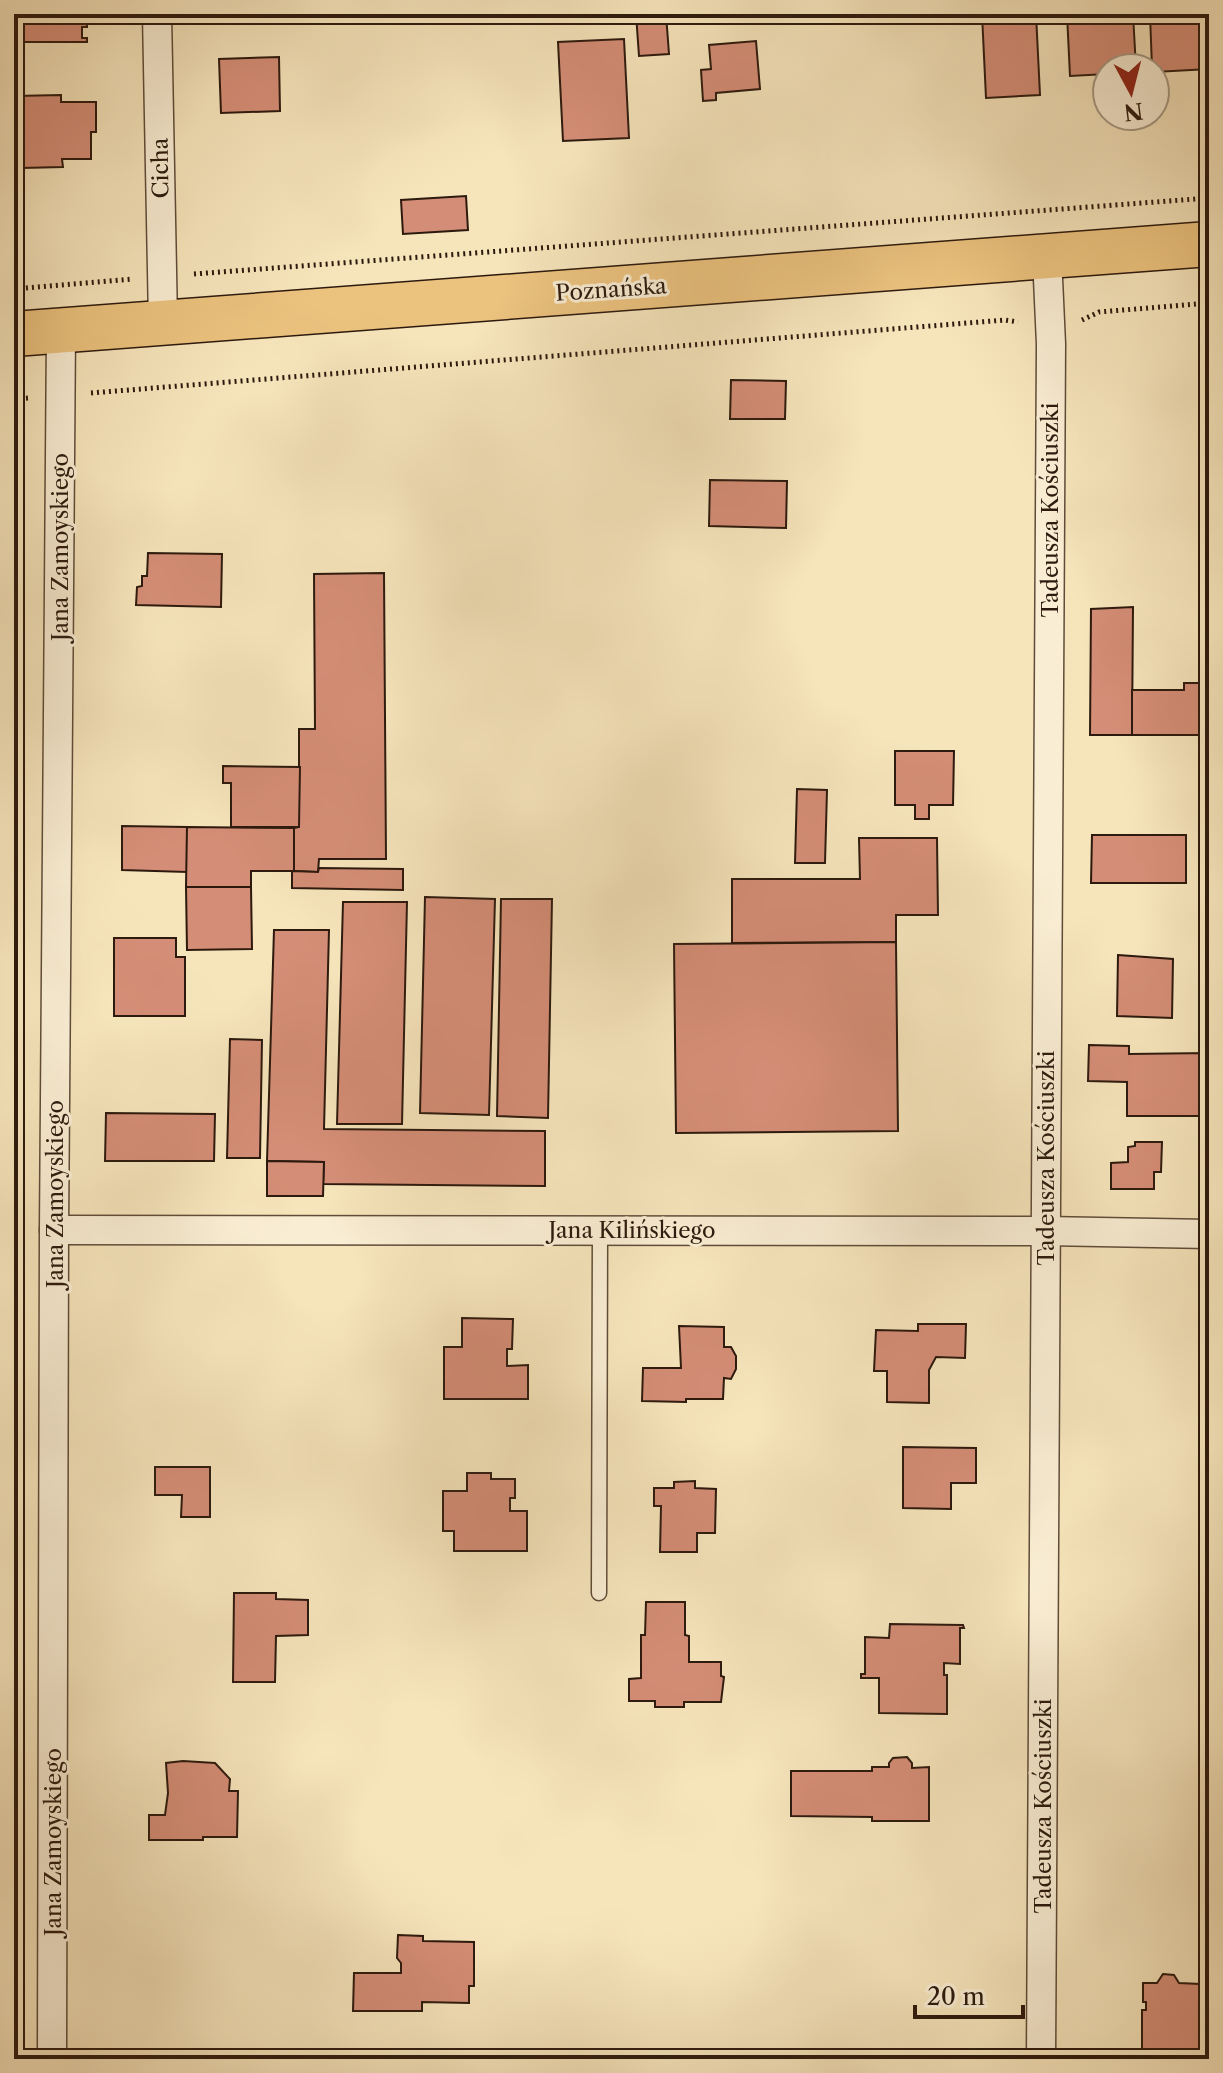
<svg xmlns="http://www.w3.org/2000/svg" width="1223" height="2073" font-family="'Libre Caslon Text',serif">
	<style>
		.building { fill: #d48d76; stroke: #2d1a0e; stroke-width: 2 }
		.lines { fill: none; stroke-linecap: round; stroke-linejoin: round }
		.service-casing { stroke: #5f4c39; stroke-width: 17 }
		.minor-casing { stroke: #5f4c39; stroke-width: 31 }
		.primary-casing { stroke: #2d1a0e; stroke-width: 47 }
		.path { stroke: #2d1a0e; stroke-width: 5; stroke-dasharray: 2 4; stroke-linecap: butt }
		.service { stroke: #f9edd3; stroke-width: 14 }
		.minor { stroke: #f9edd3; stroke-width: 28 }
		.primary { stroke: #ebc27e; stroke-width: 44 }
		.labels { text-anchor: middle; stroke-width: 6; stroke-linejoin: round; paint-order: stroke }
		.street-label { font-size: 22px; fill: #2d1a0e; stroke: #f9edd3 }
	</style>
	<rect width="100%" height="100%" fill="#f6e4bb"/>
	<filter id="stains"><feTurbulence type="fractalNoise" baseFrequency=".0025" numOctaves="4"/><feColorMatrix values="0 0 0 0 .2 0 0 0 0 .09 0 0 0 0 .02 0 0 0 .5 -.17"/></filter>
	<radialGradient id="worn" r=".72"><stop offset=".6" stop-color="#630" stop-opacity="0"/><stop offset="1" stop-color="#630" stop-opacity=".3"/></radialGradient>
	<g class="building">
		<polygon points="19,14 87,14 87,27 82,27 82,38 87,38 87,42 18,42"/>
		<polygon points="636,14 666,14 669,54 639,56"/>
		<polygon points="982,14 1036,14 1040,95 986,98"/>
		<polygon points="1067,14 1133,14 1136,68 1107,68 1107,74 1070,76"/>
		<polygon points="1150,14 1209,14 1209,69 1155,72 1155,68 1152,68"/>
		<polygon points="624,39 629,138 563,141 558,42"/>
		<polygon points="756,41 760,89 716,93 716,100 703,101 701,70 711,69 709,45"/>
		<polygon points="279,57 280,111 221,113 219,59"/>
		<polygon points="61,95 61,102 96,102 96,132 91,132 91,159 62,159 63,167 22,168 22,157 14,156 14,96"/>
		<polygon points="466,196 468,230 403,234 401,200"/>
		<polygon points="731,380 786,381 785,419 730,419"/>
		<polygon points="710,480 787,481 786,528 709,526"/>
		<polygon points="148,553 222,554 221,607 136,605 137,587 142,586 142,576 147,576"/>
		<polygon points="384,573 386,859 319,859 318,872 294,871 294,828 299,827 299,729 315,729 314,574"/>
		<polygon points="1133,607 1132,735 1090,735 1091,609"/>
		<polygon points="1184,683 1209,683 1209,735 1132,735 1132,690 1184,690"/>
		<polygon points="895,751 954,751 953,805 929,805 929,819 915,819 915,805 895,805"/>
		<polygon points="223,766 300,767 299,827 231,827 231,783 223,783"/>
		<polygon points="797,789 827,790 825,863 795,863"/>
		<polygon points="122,826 187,827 187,872 122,870"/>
		<polygon points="187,827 294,828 294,871 251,871 251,887 186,887"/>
		<polygon points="1092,835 1186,835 1186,883 1091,883"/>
		<polygon points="859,838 937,838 938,915 896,915 896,942 732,943 732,879 860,879"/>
		<polygon points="319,868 403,869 403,890 292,888 292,871 318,872"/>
		<polygon points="186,887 251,887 252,949 187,950"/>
		<polygon points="425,897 495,899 489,1115 420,1113"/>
		<polygon points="501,899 552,899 548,1118 497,1116"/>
		<polygon points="343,902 407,902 402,1124 337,1124"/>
		<polygon points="274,930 329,930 324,1129 545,1131 545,1186 323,1184 324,1162 267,1161"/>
		<polygon points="114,938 176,938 176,957 185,957 185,1016 114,1016"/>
		<polygon points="896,942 898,1131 676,1133 674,944"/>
		<polygon points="1118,955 1173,959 1172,1018 1117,1016"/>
		<polygon points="230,1039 262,1040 260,1158 227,1158"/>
		<polygon points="1089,1045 1129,1046 1129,1054 1209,1053 1209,1116 1127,1116 1127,1082 1088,1081"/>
		<polygon points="106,1113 215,1114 214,1161 105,1161"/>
		<polygon points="1135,1142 1162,1142 1161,1172 1154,1172 1154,1189 1111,1189 1111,1163 1128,1162 1128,1147 1135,1146"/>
		<polygon points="267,1161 324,1162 323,1196 267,1196"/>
		<polygon points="462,1318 513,1319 512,1349 507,1349 507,1366 528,1365 528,1399 444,1399 444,1347 462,1347"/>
		<polygon points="918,1324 966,1324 965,1358 936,1357 929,1370 929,1403 887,1402 887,1371 874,1371 876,1330 918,1331"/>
		<polygon points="679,1326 724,1327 724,1347 731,1347 736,1356 736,1369 731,1379 724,1378 723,1399 686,1399 686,1402 642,1401 643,1368 681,1368"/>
		<polygon points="903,1447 976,1448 976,1483 951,1483 951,1509 903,1508"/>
		<polygon points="155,1467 210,1467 210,1517 181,1517 182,1495 155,1495"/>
		<polygon points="467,1473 491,1473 491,1479 515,1479 515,1498 510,1498 510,1511 527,1511 527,1551 454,1551 454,1531 443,1531 443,1491 467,1491"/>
		<polygon points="695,1481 695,1488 716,1489 715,1533 697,1533 697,1552 660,1552 661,1506 654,1506 654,1488 674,1488 674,1482"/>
		<polygon points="234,1593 276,1593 276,1599 308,1600 308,1635 276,1636 275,1682 233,1682"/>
		<polygon points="646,1602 685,1602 685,1635 689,1636 689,1662 721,1662 721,1676 724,1677 721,1702 684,1702 684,1707 655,1707 655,1701 629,1701 629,1679 641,1678 641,1635 645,1635"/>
		<polygon points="890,1624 963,1625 964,1628 960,1628 960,1664 944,1663 944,1675 947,1675 947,1714 879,1713 879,1678 861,1678 861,1674 865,1674 865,1637 889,1638"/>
		<polygon points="907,1757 912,1763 912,1768 929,1767 929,1821 872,1821 872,1817 791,1816 791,1771 872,1771 872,1767 889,1767 889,1763 893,1758"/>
		<polygon points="183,1761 215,1763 230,1779 229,1791 238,1791 237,1837 203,1837 203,1840 149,1840 149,1815 165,1815 168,1793 166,1763"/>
		<polygon points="398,1935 423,1936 423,1941 474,1942 474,1986 469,1986 469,2003 422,2002 422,2011 353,2011 354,1973 401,1973 401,1963 397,1958"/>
		<polygon points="1163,1974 1174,1975 1179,1983 1200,1984 1199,2057 1142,2057 1142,2010 1146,2010 1146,2002 1143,2002 1143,1983 1157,1983"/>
		<rect x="579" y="2053" width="76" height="6"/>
		<rect x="655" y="2053" width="75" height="6"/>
	</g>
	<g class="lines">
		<g class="service-casing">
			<polyline id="service" points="599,1593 600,1230"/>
		</g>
		<g class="minor-casing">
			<g id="minor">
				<polyline points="157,14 163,322"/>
				<polyline points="54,1230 1045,1231 1209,1234"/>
				<polyline points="52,2059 54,1230 61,330"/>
				<polyline points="1041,2059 1051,344 1047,257"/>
			</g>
		</g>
		<g class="primary-casing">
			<polyline id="primary" points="14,334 1209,244"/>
		</g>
		<g class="path">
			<polyline points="194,274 1209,198"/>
			<polyline points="14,289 133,279"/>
			<polyline points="1082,320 1099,312 1209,303"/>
			<polyline points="91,393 1005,320 1018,322"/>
			<polyline points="14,399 29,398"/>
		</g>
		<use href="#service" class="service"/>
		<use href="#minor" class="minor"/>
		<use href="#primary" class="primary"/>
	</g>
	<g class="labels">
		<g class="street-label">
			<text transform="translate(160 168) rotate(-91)" y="8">Cicha</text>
			<text transform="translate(611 289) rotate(-4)" y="8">Poznańska</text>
			<text transform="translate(1050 510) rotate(-90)" y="8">Tadeusza Kościuszki</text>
			<text transform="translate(60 547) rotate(-90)" y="8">Jana Zamoyskiego</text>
			<text transform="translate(1046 1158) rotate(-90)" y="8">Tadeusza Kościuszki</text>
			<text transform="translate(55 1194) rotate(-90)" y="8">Jana Zamoyskiego</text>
			<text x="632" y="1238">Jana Kilińskiego</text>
			<text transform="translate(1043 1806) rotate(-90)" y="8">Tadeusza Kościuszki</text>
			<text transform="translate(53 1842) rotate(-90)" y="8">Jana Zamoyskiego</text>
		</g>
	</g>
	<rect width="1223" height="2073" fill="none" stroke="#f6e4bb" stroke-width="48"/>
	<rect x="16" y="16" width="1191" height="2041" fill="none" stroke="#2d1a0e" stroke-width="4"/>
	<rect x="24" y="24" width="1175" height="2025" fill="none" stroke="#2d1a0e" stroke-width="2"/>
	<g transform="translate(1131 92) rotate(173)"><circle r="38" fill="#f9edd3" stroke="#a79984" stroke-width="2"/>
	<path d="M0-6L14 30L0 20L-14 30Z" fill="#8f2418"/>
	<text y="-12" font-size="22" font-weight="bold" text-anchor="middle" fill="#2d1a0e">N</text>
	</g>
	<path d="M915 2005v12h108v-12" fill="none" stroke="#2d1a0e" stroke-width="4"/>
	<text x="927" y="2005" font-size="24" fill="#2d1a0e" stroke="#f9edd3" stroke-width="6" paint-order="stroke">20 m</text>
	<rect width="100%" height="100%" filter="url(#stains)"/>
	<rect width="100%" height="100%" fill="url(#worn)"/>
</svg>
